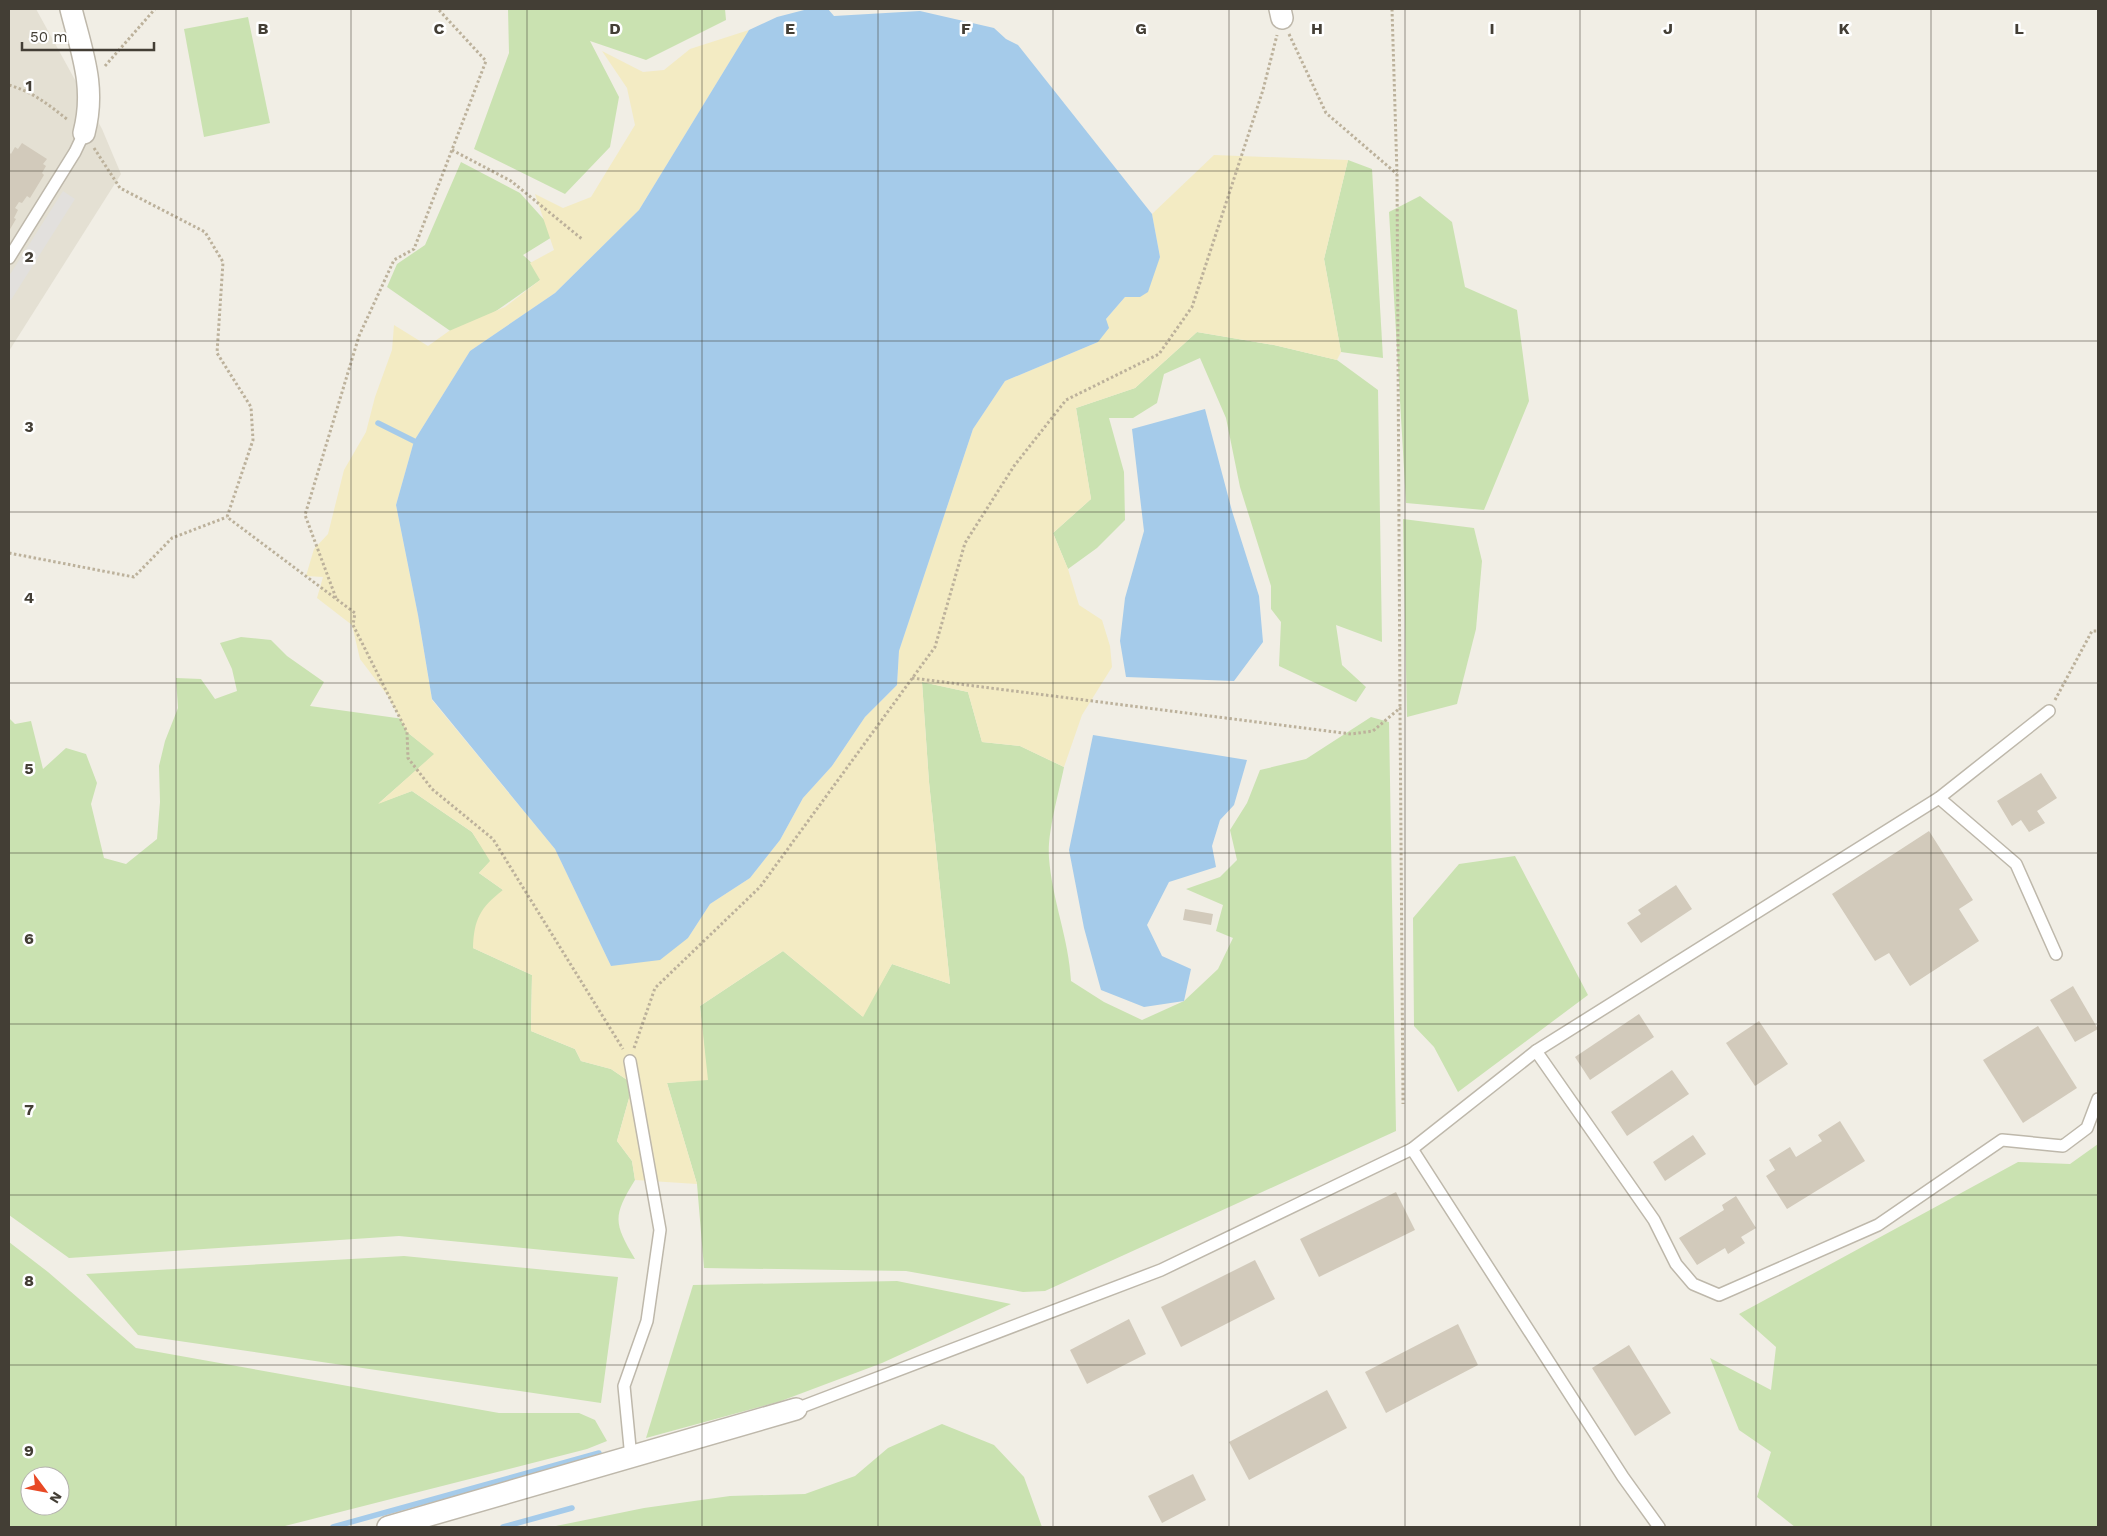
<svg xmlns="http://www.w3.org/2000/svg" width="2107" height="1536" font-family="'Work Sans',sans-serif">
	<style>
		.residential { fill: #e4e0d3 }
		.green { fill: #cae2b1; fill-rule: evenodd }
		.sand { fill: #f3ebc3 }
		.parking { fill: #e2e0dd }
		.water { fill: #a5cbea }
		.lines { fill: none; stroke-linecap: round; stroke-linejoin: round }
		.stream { stroke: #a5cbea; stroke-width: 5.5 }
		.building { fill: #d2cabb }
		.lane-casing { stroke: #beb8ab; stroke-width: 14 }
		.street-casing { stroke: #beb8ab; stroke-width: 24 }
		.path { stroke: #bcb19b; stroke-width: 3; stroke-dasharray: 2.5 2.5; stroke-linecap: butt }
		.lane { stroke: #fff; stroke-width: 11 }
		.street { stroke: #fff; stroke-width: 21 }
		.grid { fill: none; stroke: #433e35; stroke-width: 1; stroke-opacity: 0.55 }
		.grid-label { font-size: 16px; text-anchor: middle; font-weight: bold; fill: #433e35; stroke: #fff; stroke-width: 5; stroke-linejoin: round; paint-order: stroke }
	</style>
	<rect width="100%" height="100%" fill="#f1eee5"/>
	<polygon class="residential" points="9,9 36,9 102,129 121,174 9,351"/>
	<g class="green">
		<polygon points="508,9 725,9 726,20 646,60 590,41 619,97 610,147 565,194 474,149 509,53"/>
		<polygon points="248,17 270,123 204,137 184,29"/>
		<polygon points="1348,160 1372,169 1383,358 1341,352 1324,259"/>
		<polygon points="461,162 520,193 557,234 523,255 546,276 459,337 387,287 397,264 425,245"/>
		<polygon points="1420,196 1452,222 1465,287 1517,310 1529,401 1484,510 1406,503 1389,212"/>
		<polygon points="1197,332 1274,345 1337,360 1378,390 1382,642 1336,625 1342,665 1366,687 1356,702 1279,666 1281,622 1271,609 1271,586 1240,487 1226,418 1200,358 1164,374 1157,403 1133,418 1109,418 1124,472 1125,520 1097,548 1068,569 1053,533 1091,499 1076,408 1135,388"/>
		<polygon points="1403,519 1474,528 1482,561 1476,629 1457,704 1407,717"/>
		<path d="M 241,637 L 271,640 L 287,656 L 324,682 L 310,706 L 411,720 L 407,732 L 435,754 L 379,803 L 412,791 L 472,832 L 491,861 L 479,873 L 503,890 L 473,948 L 532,975 L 531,1031 L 575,1049 L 581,1061 L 611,1069 L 633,1084 L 617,1141 L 632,1161 L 635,1180 C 612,1217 614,1223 635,1259 L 399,1236 L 69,1258 L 9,1215 L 9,718 L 15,724 L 31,721 L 43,769 L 66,748 L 86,754 L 97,783 L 91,804 L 104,858 L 126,864 L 157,839 L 160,802 L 159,766 L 165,741 L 178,708 L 176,678 L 201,679 L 215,699 L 237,691 L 232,669 L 220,643 Z"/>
		<path d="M 922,682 L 968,692 L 982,742 L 1020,746 L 1064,767 C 1059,793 1047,832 1049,858 C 1052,900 1069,939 1071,981 L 1104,1002 L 1142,1020 L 1184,1001 L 1218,969 L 1233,938 L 1216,931 L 1223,905 L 1186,889 L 1220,877 L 1237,860 L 1230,830 L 1247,803 L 1260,770 L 1306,759 L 1371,717 L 1389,722 L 1396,1131 L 1045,1291 L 1023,1292 L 906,1271 L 704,1268 L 697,1184 L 667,1083 L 707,1079 L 700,1006 L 783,951 L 862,1016 L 892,964 L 950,984 L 929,782 Z"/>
		<polygon points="1515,856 1588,995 1458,1092 1434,1047 1414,1026 1413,918 1459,864"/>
		<polygon points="2098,1144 2098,1527 1795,1527 1757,1497 1771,1452 1739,1430 1710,1358 1771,1390 1776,1347 1739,1314 2018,1162 2070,1164"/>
		<path d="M 9,1242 L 48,1272 L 136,1348 L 499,1413 L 579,1413 L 595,1420 L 607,1441 L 587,1449 L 281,1527 L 9,1527 ZM 30,1476 L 60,1476 L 60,1506 L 30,1506 Z"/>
		<polygon points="404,1256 618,1277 601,1403 138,1335 86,1274"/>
		<polygon points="897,1281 1011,1304 882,1363 781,1401 646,1438 693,1285"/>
		<polygon points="942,1424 994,1445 1024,1477 1042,1527 551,1527 644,1508 730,1496 805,1494 855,1476 888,1448"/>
	</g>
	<path class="sand" d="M 749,30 L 639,210 L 555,293 L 470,351 L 414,441 L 396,505 L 418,615 L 432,700 L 555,849 L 611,966 L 688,938 L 710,904 L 750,878 L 780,840 L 803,798 L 832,766 L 865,717 L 897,685 L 899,651 L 973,429 L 1005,381 L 1098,342 L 1106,319 L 1125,297 L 1140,297 L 1160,257 L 1152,214 L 1214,155 L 1348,160 L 1324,259 L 1341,352 L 1337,360 L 1274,345 L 1197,332 L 1135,388 L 1076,408 L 1091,499 L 1053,533 L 1068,569 L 1079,605 L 1102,620 L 1110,646 L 1112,667 L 1082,715 L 1064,767 L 1020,746 L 982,742 L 968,692 L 922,682 L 929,782 L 950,984 L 892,964 L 863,1017 L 783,951 L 700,1006 L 708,1080 L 667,1083 L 697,1184 L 635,1180 L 632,1161 L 617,1141 L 633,1084 L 611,1069 L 581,1061 L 575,1049 L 531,1031 L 532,975 L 473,948 C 474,919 480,908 503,890 L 479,873 L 490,861 L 472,832 L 412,791 L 378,804 L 434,754 L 407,732 L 388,696 L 360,659 L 352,625 L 317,598 L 323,577 L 306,576 L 314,549 L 328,534 L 344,470 L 366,432 L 375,397 L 392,350 L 394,325 L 428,346 L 449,331 L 505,307 L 540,280 L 530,263 L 554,250 L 535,194 L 563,208 L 591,197 L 635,125 L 627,88 L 602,51 L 643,72 L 664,70 L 690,49 Z"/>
	<polygon class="parking" points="63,191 75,199 11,300 9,299 9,276"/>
	<g class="water">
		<polygon points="808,9 828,9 834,16 920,11 994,28 1006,39 1018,45 1152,214 1160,257 1148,292 1140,297 1125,297 1106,319 1109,328 1098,342 1005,381 973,429 899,651 897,685 865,717 832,766 803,798 780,840 750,878 710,904 688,938 660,960 611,966 555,849 432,699 418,615 396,505 414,441 470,351 555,293 639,210 749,30 777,17"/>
		<polygon points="1205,409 1232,511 1259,596 1263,642 1234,681 1126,677 1120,641 1125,598 1144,531 1132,429"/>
		<polygon points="1093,735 1247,760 1234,805 1220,820 1212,846 1216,867 1169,882 1147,925 1162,956 1191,969 1184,1001 1144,1007 1101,990 1084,928 1069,850"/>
	</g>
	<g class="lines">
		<g class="stream">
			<polyline points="378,423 414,441"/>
			<polyline points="333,1527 599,1453"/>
			<polyline points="503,1527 572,1508"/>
		</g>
	</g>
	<g class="building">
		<polygon points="22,143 47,159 43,164 46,166 42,173 44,175 30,198 27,196 22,203 19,202 15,208 18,210 14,218 16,219 9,231 9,152 11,154 15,147 18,149"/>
		<polygon points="2041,773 2057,798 2037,811 2045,823 2029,832 2021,820 2012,826 1997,801"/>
		<polygon points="1929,831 1973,900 1959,909 1979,941 1910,986 1889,953 1875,961 1832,894"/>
		<polygon points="1676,885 1692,909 1641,943 1627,923 1641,914 1638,910"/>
		<polygon points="1185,909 1213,914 1211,925 1183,920"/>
		<polygon points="2073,986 2098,1029 2075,1042 2050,1000"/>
		<polygon points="1639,1014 1654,1037 1590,1080 1575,1057"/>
		<polygon points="1759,1021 1788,1064 1755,1086 1726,1043"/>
		<polygon points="2038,1026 2077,1088 2023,1123 1983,1060"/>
		<polygon points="1672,1070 1689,1094 1627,1136 1611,1112"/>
		<polygon points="1840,1121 1865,1161 1787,1209 1766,1176 1775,1170 1769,1160 1790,1147 1796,1157 1822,1141 1818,1135"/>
		<polygon points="1693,1135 1706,1154 1665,1181 1653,1162"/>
		<polygon points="1396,1192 1415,1230 1319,1277 1300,1239"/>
		<polygon points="1736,1196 1756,1228 1741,1237 1745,1243 1728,1254 1725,1248 1697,1265 1679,1238 1724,1210 1722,1205"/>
		<polygon points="1255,1260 1275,1299 1181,1347 1161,1307"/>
		<polygon points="1129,1319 1146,1354 1087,1384 1070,1350"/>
		<polygon points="1458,1324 1478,1365 1386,1413 1365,1372"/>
		<polygon points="1629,1345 1671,1413 1635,1436 1592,1368"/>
		<polygon points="1327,1390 1347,1428 1249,1480 1229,1442"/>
		<polygon points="1193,1474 1206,1500 1162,1523 1148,1496"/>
	</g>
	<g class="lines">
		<g class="lane-casing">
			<g id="lane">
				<polyline points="9,258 75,152 84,133"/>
				<polyline points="1939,798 2016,864 2056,954"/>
				<polyline points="1536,1051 1654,1220 1676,1264 1693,1284 1719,1295 1878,1225 2002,1140 2063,1146 2087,1128 2098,1099"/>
				<polyline points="630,1061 660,1230 647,1321 624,1386 631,1458"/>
				<polyline points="1412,1149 1623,1477 1659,1527"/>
				<polyline points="796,1409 1161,1270 1412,1149 1536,1051 1939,798 2049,711"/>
			</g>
		</g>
		<g class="street-casing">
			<g id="street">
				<path d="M 71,9 C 82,53 96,87 84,133"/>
				<polyline points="1280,9 1282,18"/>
				<polyline points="388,1527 796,1409"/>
			</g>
		</g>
		<g class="path">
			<polyline points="1392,9 1397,174 1400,708"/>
			<polyline points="1289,34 1326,113 1397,174"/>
			<polyline points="105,66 155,9"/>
			<path d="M 9,85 C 33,92 49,105 68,120"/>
			<polyline points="94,148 120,188 205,232 223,262 217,353 251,407 253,440 227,517 355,613 353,625 407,732 408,758 432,789 493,839 623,1049"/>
			<polyline points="452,150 511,181 582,239"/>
			<polyline points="9,553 134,577 172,538 227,517"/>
			<polyline points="336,598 305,515 359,336 394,260 414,249 486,61 438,9"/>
			<polyline points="912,678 1351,734 1373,731 1400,708 1403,1104"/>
			<polyline points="2055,700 2092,631 2098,631"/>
			<polyline points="634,1048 655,988 760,887 935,647 965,543 1014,466 1066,400 1159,354 1192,307 1263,90 1277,35"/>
		</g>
		<use href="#lane" class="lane"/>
		<use href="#street" class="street"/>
	</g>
	<path class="grid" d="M 176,9 L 176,1527M 351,9 L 351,1527M 527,9 L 527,1527M 702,9 L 702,1527M 878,9 L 878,1527M 1053,9 L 1053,1527M 1229,9 L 1229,1527M 1405,9 L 1405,1527M 1580,9 L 1580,1527M 1756,9 L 1756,1527M 1931,9 L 1931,1527M 9,171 L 2098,171M 9,341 L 2098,341M 9,512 L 2098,512M 9,683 L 2098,683M 9,853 L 2098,853M 9,1024 L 2098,1024M 9,1195 L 2098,1195M 9,1365 L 2098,1365"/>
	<g class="grid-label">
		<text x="263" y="34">B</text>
		<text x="439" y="34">C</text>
		<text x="615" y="34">D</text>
		<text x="790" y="34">E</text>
		<text x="966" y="34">F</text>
		<text x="1141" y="34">G</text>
		<text x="1317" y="34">H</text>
		<text x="1492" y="34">I</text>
		<text x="1668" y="34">J</text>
		<text x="1844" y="34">K</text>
		<text x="2019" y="34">L</text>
		<text x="29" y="91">1</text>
		<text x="29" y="262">2</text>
		<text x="29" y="432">3</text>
		<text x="29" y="603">4</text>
		<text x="29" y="774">5</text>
		<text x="29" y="944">6</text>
		<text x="29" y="1115">7</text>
		<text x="29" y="1286">8</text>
		<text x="29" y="1456">9</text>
	</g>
	<rect width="2107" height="1536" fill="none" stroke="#433e35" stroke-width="20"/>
	<g transform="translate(45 1491) rotate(122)"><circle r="24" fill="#ffffff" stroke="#b4b2ae"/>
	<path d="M0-4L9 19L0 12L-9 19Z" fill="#e84925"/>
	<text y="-8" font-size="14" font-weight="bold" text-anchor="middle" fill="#433e35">N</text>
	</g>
	<path d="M22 42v8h132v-8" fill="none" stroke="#433e35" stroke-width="2.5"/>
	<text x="30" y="42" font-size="15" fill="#433e35" stroke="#ffffff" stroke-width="4" paint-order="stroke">50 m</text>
</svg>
